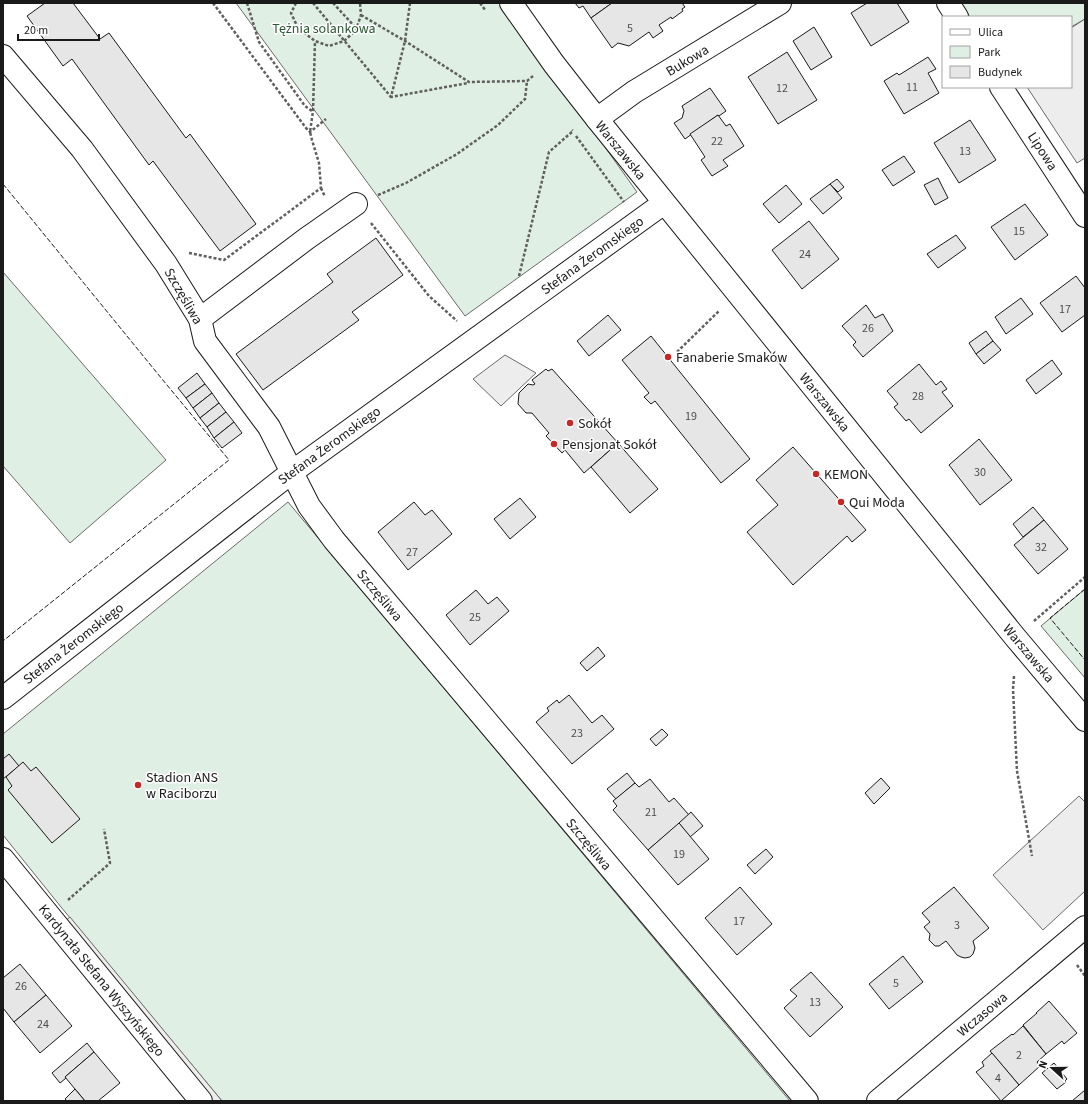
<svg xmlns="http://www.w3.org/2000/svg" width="1088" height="1104" font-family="'Source Sans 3',sans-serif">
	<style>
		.green { fill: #e0efe3; stroke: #6a6a6a }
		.parking { fill: #ededed; stroke: #6a6a6a }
		.building { fill: #e6e6e6; stroke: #1a1a1a }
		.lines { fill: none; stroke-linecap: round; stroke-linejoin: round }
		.minor-casing { stroke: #1a1a1a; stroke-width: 24 }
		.path { stroke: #5f5f5f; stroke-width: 2.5; stroke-dasharray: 3 2; stroke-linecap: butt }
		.minor { stroke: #fff; stroke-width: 22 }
		.fence { stroke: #1a1a1a; stroke-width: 1; stroke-dasharray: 5 2; stroke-linecap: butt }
		.poi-dot { fill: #c62828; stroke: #fff; stroke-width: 1.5 }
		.labels { text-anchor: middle; stroke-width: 3; stroke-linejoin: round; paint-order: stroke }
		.number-label { font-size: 12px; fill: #4d4d4d }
		.park-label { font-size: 14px; fill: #2b5a34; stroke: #fff }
		.street-label { font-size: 14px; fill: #1a1a1a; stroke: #fff }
		.poi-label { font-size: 14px; fill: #1a1a1a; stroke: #fff; text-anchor: start }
	</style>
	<rect width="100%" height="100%" fill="#fff"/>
	<g class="green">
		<polygon points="236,3 502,3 637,192 465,316"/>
		<polygon points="961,3 1085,3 1085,19 1071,27 1071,17 970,17"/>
		<polygon points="3,272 166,460 70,543 3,466"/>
		<polygon points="288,502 790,1101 222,1101 61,907 3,835 3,734"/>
		<polygon points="1085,589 1085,678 1041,626"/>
	</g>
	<g class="parking">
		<polygon points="1085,19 1085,158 1077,163 1027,87 1071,87 1071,28"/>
		<polygon points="505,355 536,373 501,406 473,379"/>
		<polygon points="1079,796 1085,802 1085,891 1043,930 993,875"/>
		<polygon points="70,917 222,1101 201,1101 58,927"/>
	</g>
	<g class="building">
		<polygon points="45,3 73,3 100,39 109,33 186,138 190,134 256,224 220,251 153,161 149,165 72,59 63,66 27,16"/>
		<polygon points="575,3 612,3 591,18 583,6 579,8"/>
		<polygon points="612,3 682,3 685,7 682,9 683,11 672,19 671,17 659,25 663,31 653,38 649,32 629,46 618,43 612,48 591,18"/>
		<polygon points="867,3 897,3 909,22 871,46 851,13"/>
		<polygon points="814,27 832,57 811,70 793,41"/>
		<polygon points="787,52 817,100 778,124 748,77"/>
		<polygon points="928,57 936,69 928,73 939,93 904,114 884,81 897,73 899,75"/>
		<polygon points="710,88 726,111 719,116 718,115 685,139 674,123 682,118 684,111 682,106"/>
		<polygon points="718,115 726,126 730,124 744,146 723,160 728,166 712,176 701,160 705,157 690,134"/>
		<polygon points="970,120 996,160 959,183 934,143"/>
		<polygon points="904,156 915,172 893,186 882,170"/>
		<polygon points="938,178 948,198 935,205 924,185"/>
		<polygon points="837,179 844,187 838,192 830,184"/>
		<polygon points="830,184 842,198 823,214 810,199"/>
		<polygon points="786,185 802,204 779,223 763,204"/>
		<polygon points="1025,204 1048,235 1015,260 991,227"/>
		<polygon points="809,221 839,259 802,289 772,250"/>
		<polygon points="956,235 966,248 938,268 927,254"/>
		<polygon points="376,238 403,275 352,312 359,320 263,390 236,354 333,282 327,274"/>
		<polygon points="1076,276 1085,288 1085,315 1062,332 1040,303"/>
		<polygon points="1021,298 1033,314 1006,334 995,317"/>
		<polygon points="866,305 875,318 883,314 893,331 863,357 853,345 856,342 842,326"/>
		<polygon points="608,315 621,330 589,356 577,341"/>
		<polygon points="986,331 993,341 976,354 969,343"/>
		<polygon points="651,336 750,459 721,483 655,401 651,404 644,397 649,393 622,360"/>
		<polygon points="993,341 1001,350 984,364 976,354"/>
		<polygon points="1052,360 1062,374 1036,394 1026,380"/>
		<polygon points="919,364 936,385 941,381 947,389 942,392 953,406 921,433 909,419 906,421 894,407 898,404 887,391"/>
		<polygon points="546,369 548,371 552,369 618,443 584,473 565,450 562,453 546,436 549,433 532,413 526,413 518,404 519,393 528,384 533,385 535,384 532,380"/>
		<polygon points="197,373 205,384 186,398 178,388"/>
		<polygon points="205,384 212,393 193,408 186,398"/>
		<polygon points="212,393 219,403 200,418 193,408"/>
		<polygon points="219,403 226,412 207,427 200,418"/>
		<polygon points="226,412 234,422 214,438 207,427"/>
		<polygon points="234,422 242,433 222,448 214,438"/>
		<polygon points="979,439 1012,480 980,505 949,465"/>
		<polygon points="618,443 658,489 630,513 591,467"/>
		<polygon points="793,447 866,530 852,542 847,536 793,585 747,532 778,505 756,480"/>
		<polygon points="520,498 536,517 510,539 494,519"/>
		<polygon points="414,502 425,515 432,510 452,534 408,570 378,532"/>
		<polygon points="1033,507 1044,520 1023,537 1013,524"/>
		<polygon points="1044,520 1068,549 1038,574 1014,545"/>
		<polygon points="476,590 488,604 497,597 509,611 470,645 446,615"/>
		<polygon points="598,647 605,656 587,671 580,663"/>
		<polygon points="569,695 592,723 602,715 614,729 572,764 536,722 549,711 547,708 557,700 559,703"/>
		<polygon points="662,729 668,735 656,746 650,739"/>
		<polygon points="9,754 19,766 3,779 3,759"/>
		<polygon points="23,762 31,771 36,767 80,819 52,843 8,790 12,786 6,777"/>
		<polygon points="627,773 635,783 616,799 607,789"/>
		<polygon points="881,778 890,788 874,804 865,793"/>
		<polygon points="650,779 669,802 674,798 689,815 648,850 613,810 617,806 613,801 635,783 639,787"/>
		<polygon points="691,812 703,826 690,837 679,823"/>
		<polygon points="679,823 709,859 678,885 648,850"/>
		<polygon points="766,849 773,857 755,874 747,865"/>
		<polygon points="740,887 772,924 737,955 705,918"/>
		<polygon points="954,887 989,928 973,941 975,948 973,954 970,957 965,958 961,957 957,955 946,941 939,946 935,946 929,940 930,934 924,927 930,922 922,913"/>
		<polygon points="903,956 923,982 889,1009 869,984"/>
		<polygon points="20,964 46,995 14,1022 3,1008 3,978"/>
		<polygon points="811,972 843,1007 810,1037 784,1008 797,996 790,990"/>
		<polygon points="46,995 72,1026 40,1053 14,1022"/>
		<polygon points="1049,1001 1077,1033 1064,1044 1062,1041 1046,1054 1023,1025 1037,1013 1036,1013"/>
		<polygon points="1023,1026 1046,1054 1037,1062 1040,1066 1019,1085 990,1051 1012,1034 1013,1035"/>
		<polygon points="87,1043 94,1052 65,1077 66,1078 60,1083 52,1073"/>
		<polygon points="94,1052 120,1083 98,1101 85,1101 65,1077"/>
		<polygon points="992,1053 1019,1085 1001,1101 976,1072 984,1066 982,1062"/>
		<polygon points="1054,1063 1067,1079 1065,1081 1066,1082 1057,1089 1042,1073"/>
		<polygon points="75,1089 85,1101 67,1101 65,1099"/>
		<polygon points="1085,1090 1085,1101 1072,1101"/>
	</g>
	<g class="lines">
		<g class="minor-casing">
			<g id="minor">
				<polyline points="511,3 554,64 597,119 1015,637 1085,720"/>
				<polyline points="948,3 957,17"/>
				<polyline points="3,56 82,149 166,264 200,319 205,341 269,427 309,506 334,540 807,1101"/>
				<polyline points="1001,87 1085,216"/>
				<polyline points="597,119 634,92 780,3"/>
				<polyline points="200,319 306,239 356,204"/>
				<polyline points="3,698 292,472 664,203"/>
				<polyline points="3,859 201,1101"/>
				<polyline points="878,1101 1085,927"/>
			</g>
		</g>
		<g class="path">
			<polyline points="213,3 306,128 310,132 326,119"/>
			<polyline points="247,3 259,42 305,106 312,111"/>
			<polyline points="296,3 291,13 298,28 315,41 329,46 344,41 356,30 361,15 360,3"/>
			<polyline points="313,3 391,97"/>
			<polyline points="333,3 356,28"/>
			<polyline points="410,3 405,41 391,97 468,83"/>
			<polyline points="480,3 486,11"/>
			<polyline points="361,15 405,41 469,82 527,81 533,76"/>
			<polyline points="576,136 624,202"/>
			<polyline points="321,188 325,197"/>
			<polyline points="378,195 406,183 457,154 498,125 525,99 527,81"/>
			<polyline points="371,223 429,296 457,321"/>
			<polyline points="189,253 224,260 321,188 319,163 312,140 310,132 313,111 315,41"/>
			<polyline points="519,276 549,152 573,131 572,130"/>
			<polyline points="677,352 719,311"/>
			<polyline points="1034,621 1085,577"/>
			<polyline points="1014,676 1013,689 1017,771 1032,856"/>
			<polyline points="68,900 110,863 104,829"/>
			<polyline points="1077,965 1085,976"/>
		</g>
		<use href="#minor" class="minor"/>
		<g class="fence">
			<polyline points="3,184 162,379 229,460 3,641"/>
			<polyline points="1085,589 1050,618 1085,660"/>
		</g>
	</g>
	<g class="poi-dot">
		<circle cx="668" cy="357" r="4"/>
		<circle cx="570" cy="423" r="4"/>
		<circle cx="554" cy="444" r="4"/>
		<circle cx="816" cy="474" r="4"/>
		<circle cx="841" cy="502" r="4"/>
		<circle cx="138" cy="785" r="4"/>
	</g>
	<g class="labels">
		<g class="number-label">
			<text x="630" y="32">5</text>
			<text x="912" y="91">11</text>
			<text x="782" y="92">12</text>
			<text x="717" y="145">22</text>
			<text x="965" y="155">13</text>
			<text x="1019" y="235">15</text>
			<text x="805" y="258">24</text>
			<text x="1065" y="313">17</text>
			<text x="868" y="332">26</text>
			<text x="918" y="400">28</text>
			<text x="691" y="420">19</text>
			<text x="980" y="476">30</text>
			<text x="1041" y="551">32</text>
			<text x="412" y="556">27</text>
			<text x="475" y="621">25</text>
			<text x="577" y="737">23</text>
			<text x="651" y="816">21</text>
			<text x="679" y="858">19</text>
			<text x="739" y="925">17</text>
			<text x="957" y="929">3</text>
			<text x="896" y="987">5</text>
			<text x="21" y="990">26</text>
			<text x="815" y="1006">13</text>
			<text x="43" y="1028">24</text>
			<text x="1019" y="1059">2</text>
			<text x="998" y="1082">4</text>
		</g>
		<g class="park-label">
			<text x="324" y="33">Tężnia solankowa</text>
		</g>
		<g class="street-label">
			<text transform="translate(687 60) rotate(-31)" y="5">Bukowa</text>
			<text transform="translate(621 150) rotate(51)" y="5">Warszawska</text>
			<text transform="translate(1043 151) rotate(57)" y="5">Lipowa</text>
			<text transform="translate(592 255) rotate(-36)" y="5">Stefana Żeromskiego</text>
			<text transform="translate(184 296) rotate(60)" y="5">Szczęśliwa</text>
			<text transform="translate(825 402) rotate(51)" y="5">Warszawska</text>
			<text transform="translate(329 445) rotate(-36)" y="5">Stefana Żeromskiego</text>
			<text transform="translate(380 595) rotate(50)" y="5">Szczęśliwa</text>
			<text transform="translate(73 643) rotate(-38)" y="5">Stefana Żeromskiego</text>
			<text transform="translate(1029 653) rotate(50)" y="5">Warszawska</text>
			<text transform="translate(589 844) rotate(50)" y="5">Szczęśliwa</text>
			<text transform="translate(102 980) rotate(51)" y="5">Kardynała Stefana Wyszyńskiego</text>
			<text transform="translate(982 1014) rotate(-40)" y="5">Wczasowa</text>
		</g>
		<g class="poi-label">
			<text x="676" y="362">Fanaberie Smaków</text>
			<text x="578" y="428">Sokół</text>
			<text x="562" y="449">Pensjonat Sokół</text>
			<text x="824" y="479">KEMON</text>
			<text x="849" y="507">Qui Moda</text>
			<text x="146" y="782">Stadion ANS<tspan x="146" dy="16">w Raciborzu</tspan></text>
		</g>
	</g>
	<rect width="1088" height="1104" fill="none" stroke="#1a1a1a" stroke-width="8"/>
	<rect x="942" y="16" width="130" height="72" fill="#ffffff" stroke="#a3a3a3"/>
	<rect x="950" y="29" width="20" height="6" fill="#ffffff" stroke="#a3a3a3"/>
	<text x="978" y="36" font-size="12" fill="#1a1a1a">Ulica</text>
	<rect x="950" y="46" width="20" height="12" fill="#e0efe3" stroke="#a3a3a3"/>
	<text x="978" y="56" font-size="12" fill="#1a1a1a">Park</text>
	<rect x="950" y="66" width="20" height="12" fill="#e6e6e6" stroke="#a3a3a3"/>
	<text x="978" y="76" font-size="12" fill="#1a1a1a">Budynek</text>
	<g transform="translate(1052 1068) rotate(291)" stroke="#ffffff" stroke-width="3" paint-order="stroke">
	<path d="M0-3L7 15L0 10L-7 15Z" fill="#1a1a1a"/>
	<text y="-6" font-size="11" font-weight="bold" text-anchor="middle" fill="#1a1a1a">N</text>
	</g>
	<path d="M18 34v6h81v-6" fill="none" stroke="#1a1a1a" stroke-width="2"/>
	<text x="24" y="34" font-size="12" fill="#1a1a1a" stroke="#ffffff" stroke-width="3" paint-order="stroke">20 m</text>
</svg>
